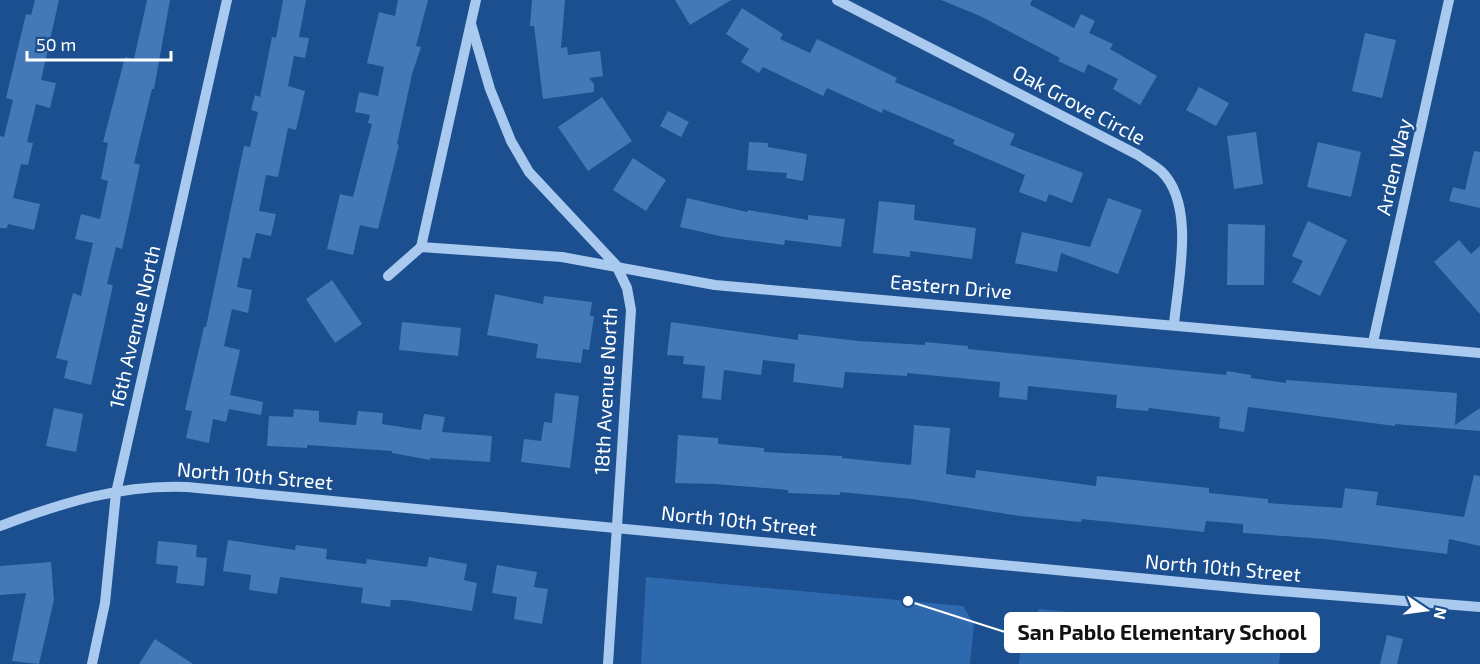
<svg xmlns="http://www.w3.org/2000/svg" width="1480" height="664" font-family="'Exo 2',sans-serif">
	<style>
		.green { fill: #2e69ad }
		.building { fill: #4478b7 }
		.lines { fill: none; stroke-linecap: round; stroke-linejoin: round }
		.minor { stroke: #a9c9ee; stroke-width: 10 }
		.labels { text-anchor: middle; stroke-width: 5; stroke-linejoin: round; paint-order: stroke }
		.street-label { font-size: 20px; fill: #fff; stroke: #1b4f8f }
		.leader { fill: none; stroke: #fff; stroke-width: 2 }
		.callout-dot { fill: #fff; stroke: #1b4f8f; stroke-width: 2 }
		.callout { fill: #fff; stroke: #fff; stroke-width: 2 }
		.callout-label { font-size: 21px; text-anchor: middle; font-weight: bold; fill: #111 }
	</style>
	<rect width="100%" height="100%" fill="#1b4f8f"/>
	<g class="green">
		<polygon points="646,577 963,606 974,624 970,664 641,664"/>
		<polygon points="1039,609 1283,633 1279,664 1019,664 1023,631"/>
	</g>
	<g class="building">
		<polygon points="35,0 59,0 41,80 56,83 50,108 36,104 27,142 33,143 28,165 21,164 13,198 40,204 34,230 8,224 7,228 0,228 0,136 4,137 13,100 6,98 26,14 31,15"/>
		<polygon points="147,0 170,0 154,89 152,89 134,163 140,165 122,249 116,247 107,284 113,285 91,385 64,378 68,361 56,358 73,293 81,296 93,243 75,239 81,214 100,219 108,181 101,179 108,143 103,142 125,57 134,59"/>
		<polygon points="283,0 306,0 299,37 309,38 305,58 294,56 288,86 305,91 296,130 288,128 278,177 266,175 259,211 276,214 271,236 256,233 250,259 243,257 237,287 252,290 248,313 232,309 224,346 240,350 230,395 263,402 261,415 229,409 226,422 213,419 209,443 186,438 192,411 185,410 204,327 206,327 244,146 250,147 258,112 251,110 255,95 260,97 272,37 276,38"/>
		<polygon points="398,0 428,0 416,46 421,47 412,74 397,144 399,145 378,229 360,225 353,255 327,249 340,194 353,197 372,124 368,123 370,115 355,112 359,92 378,96 384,67 367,63 379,12 395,16"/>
		<polygon points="532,0 565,0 561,48 567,47 568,55 600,51 603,76 589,78 594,84 594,92 543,99 534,26 530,26"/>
		<polygon points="675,0 731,0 690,25"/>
		<polygon points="941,0 1032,0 1030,5 1074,28 1081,14 1095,21 1089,33 1113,44 1110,49 1157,76 1140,105 1113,89 1118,79 1088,64 1084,73 1058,61 1060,58 980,16"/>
		<polygon points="742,8 783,34 780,39 810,53 817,39 897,78 895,82 1015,134 1010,145 1083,173 1072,203 1049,194 1046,202 1019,192 1025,175 953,144 955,140 883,109 882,113 827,88 823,96 763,67 759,73 741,62 749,49 726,34"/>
		<polygon points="1365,33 1396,40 1382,98 1352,91"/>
		<polygon points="1199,87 1229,103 1216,126 1186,110"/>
		<polygon points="602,97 632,141 588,171 558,127"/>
		<polygon points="668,111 689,122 681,137 660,126"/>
		<polygon points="1256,132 1263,184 1234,189 1227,136"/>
		<polygon points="749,142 768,143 768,147 807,154 803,181 786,178 787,173 747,170"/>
		<polygon points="1318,142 1361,152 1351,197 1307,187"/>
		<polygon points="1474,151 1480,152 1480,208 1449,201 1453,187 1465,190"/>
		<polygon points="633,158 666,180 646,211 613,190"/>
		<polygon points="687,198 747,212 748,210 808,220 808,215 845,219 841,247 785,240 784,245 724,237 680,227"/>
		<polygon points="1108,198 1142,210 1118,274 1061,253 1057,272 1015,263 1022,232 1090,247"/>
		<polygon points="879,201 915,205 914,220 976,228 972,259 910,251 910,257 873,253"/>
		<polygon points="1308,221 1347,240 1320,296 1292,282 1303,261 1292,256"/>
		<polygon points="1228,224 1265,225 1264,285 1227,285"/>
		<polygon points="1459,240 1471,254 1480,246 1480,314 1434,262"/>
		<polygon points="332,280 362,324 335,343 306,299"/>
		<polygon points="495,294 543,304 544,296 592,302 590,316 594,316 589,350 583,349 581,363 536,358 538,344 487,335"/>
		<polygon points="402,322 461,328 458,356 399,350"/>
		<polygon points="671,322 798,340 798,334 858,341 925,345 925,342 968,346 968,349 1226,375 1227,371 1251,375 1251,378 1286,383 1286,380 1457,393 1455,425 1480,408 1480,431 1395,424 1395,426 1248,407 1244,432 1219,428 1220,417 1149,408 1148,411 1116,408 1117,395 1028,386 1027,400 999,397 1000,382 907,373 907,376 845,372 843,388 793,382 795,364 763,360 761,375 724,370 721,400 702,398 705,366 683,364 684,356 667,355"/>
		<polygon points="555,393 579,396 570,468 521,462 524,439 541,441 544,422 552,423"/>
		<polygon points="54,408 83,414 76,452 46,446"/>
		<polygon points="294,409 319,411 319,422 356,425 358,411 383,413 382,424 421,430 424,414 445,417 442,432 492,436 490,462 430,458 430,460 392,453 392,451 307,445 307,448 267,446 269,416 293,417"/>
		<polygon points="914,425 950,428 946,474 975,478 976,470 1096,486 1097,476 1209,488 1209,493 1268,499 1268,503 1342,508 1345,488 1378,492 1376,505 1464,517 1474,475 1480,476 1480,546 1449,539 1447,554 1325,539 1243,533 1243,524 1206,521 1204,532 1082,519 1081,522 1020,516 912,499 840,492 840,495 788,493 788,490 715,484 675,483 678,435 718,438 718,444 764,448 764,452 842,456 842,458 911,465"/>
		<polygon points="228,540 295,550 296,545 327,549 326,559 366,564 367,559 427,567 429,557 467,564 464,580 477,583 472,611 404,600 391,600 390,607 361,603 363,588 280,577 277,594 249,590 251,575 223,571"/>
		<polygon points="158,541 197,545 196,557 207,558 204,586 176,583 178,566 156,564"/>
		<polygon points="51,562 54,600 39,664 12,661 26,593 0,595 0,566"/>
		<polygon points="497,565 537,572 534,587 548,589 542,624 514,619 517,597 492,593"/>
		<polygon points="1387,635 1403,639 1397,664 1380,664"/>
		<polygon points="155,639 193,664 139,664"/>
	</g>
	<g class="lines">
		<g class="minor">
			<path d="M 837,0 L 1138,155 C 1145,160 1154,165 1161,171 C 1196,204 1178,281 1174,324"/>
			<polyline points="471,24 490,89 511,141 529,172 616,265 627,288 631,310 608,664"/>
			<polyline points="421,247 562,257 715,285 1480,353"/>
			<polyline points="421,247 476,0"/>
			<polyline points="388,276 421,247"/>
			<polyline points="1373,342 1449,0"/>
			<path d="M 0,526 C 61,503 122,484 187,487 L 1254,589 L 1480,607"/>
			<polyline points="92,664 105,603 116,493 227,0"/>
		</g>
	</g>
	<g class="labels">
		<g class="street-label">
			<text transform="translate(1079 105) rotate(28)" y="7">Oak Grove Circle</text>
			<text transform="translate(1394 167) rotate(-77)" y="7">Arden Way</text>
			<text transform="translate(951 287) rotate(5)" y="7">Eastern Drive</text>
			<text transform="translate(135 327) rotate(-77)" y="7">16th Avenue North</text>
			<text transform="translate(606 391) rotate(-87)" y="7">18th Avenue North</text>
			<text transform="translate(255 476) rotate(5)" y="7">North 10th Street</text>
			<text transform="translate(739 521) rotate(6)" y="7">North 10th Street</text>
			<text transform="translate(1223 568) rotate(5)" y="7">North 10th Street</text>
		</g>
	</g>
	<path class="leader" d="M908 601L1005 632"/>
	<circle class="callout-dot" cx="908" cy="601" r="6"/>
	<rect class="callout" x="1005" y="613" width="314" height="39" rx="6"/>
	<g class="callout-label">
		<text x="1162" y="640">San Pablo Elementary School</text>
	</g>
	<g transform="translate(1426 610) rotate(103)" stroke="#1b4f8f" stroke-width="4.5" paint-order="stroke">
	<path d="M0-4.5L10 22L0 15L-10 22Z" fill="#ffffff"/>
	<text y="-9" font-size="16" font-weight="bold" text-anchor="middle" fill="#ffffff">N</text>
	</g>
	<path d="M27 51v9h144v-9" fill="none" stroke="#ffffff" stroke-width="3"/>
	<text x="36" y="51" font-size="18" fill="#ffffff" stroke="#1b4f8f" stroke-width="4.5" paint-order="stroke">50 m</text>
</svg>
